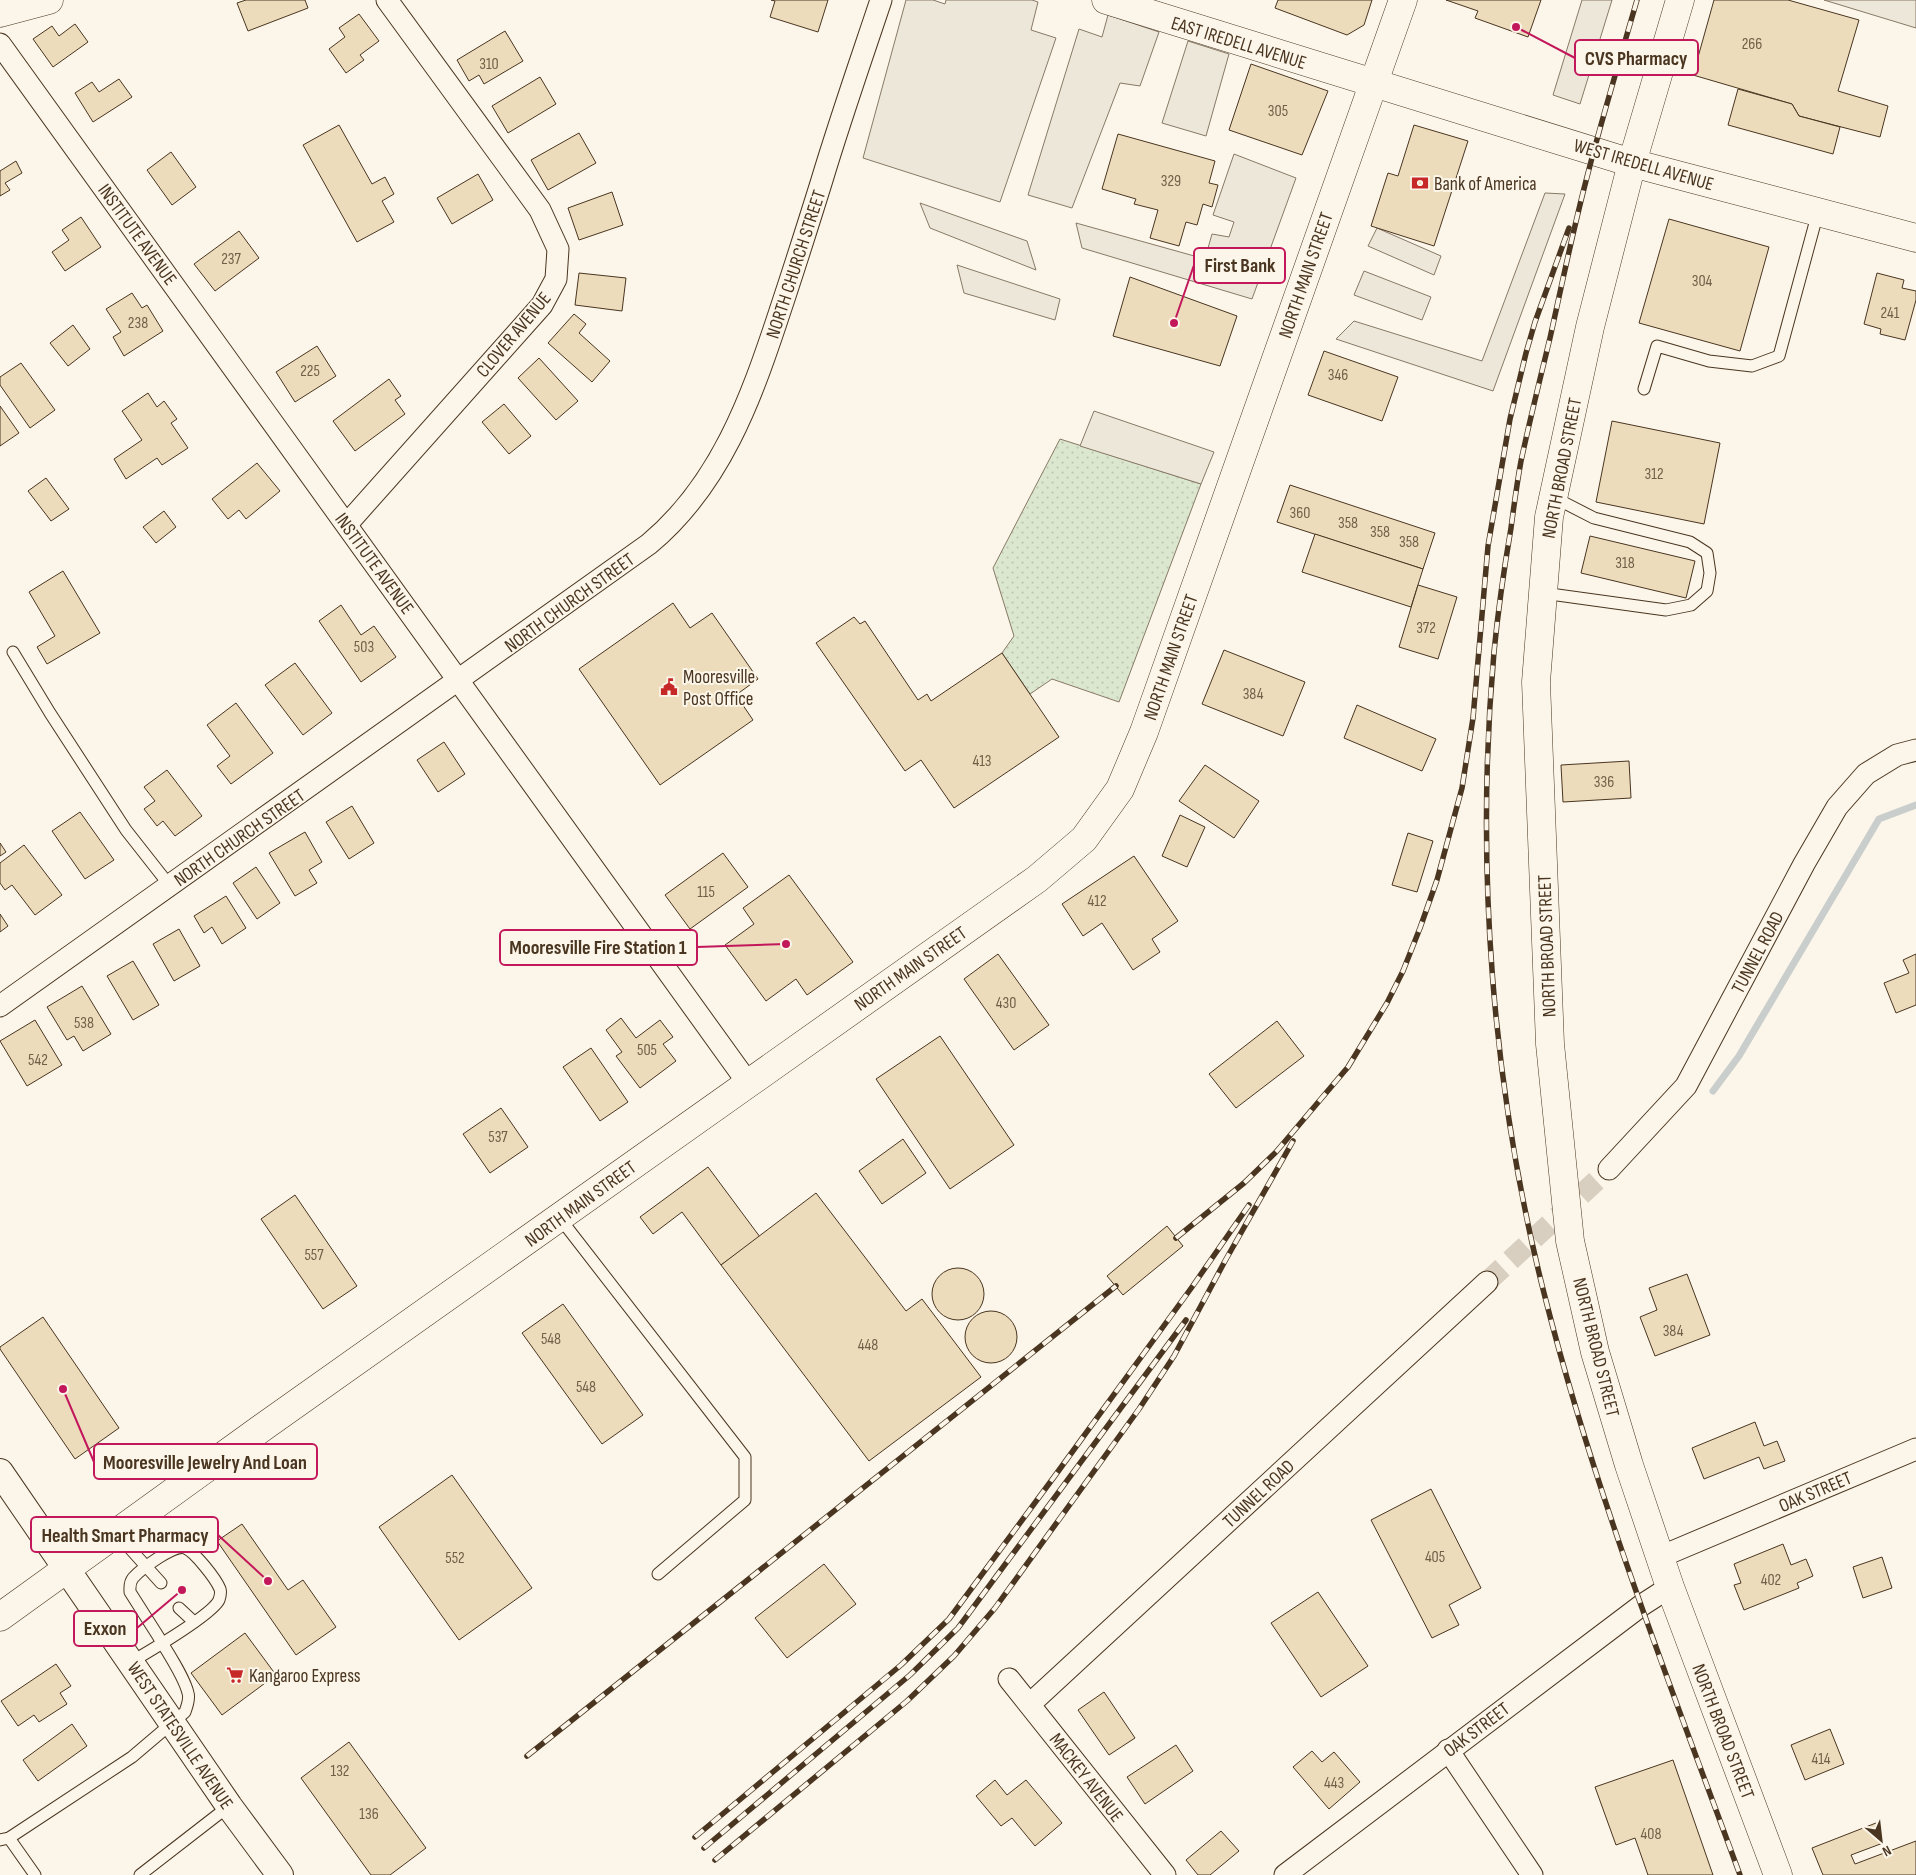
<svg xmlns="http://www.w3.org/2000/svg" width="1916" height="1875" font-family="'Sofia Sans Condensed',sans-serif">
	<style>
		.park { fill: url(#park-dots); stroke: #887966 }
		.parking { fill: #ede7d9; stroke: #887966 }
		.lines { fill: none; stroke-linecap: round; stroke-linejoin: round }
		.stream { stroke: #c9cecd; stroke-width: 7 }
		.building { fill: #ecdcbc; stroke: #4a3520 }
		.minor-tunnel { stroke: #d8cfc1; stroke-width: 21; stroke-dasharray: 21 11; stroke-linecap: butt }
		.service-casing { stroke: #4a3520; stroke-width: 13 }
		.minor-casing { stroke: #4a3520; stroke-width: 23 }
		.tertiary-casing { stroke: #4a3520; stroke-width: 28 }
		.secondary-casing { stroke: #4a3520; stroke-width: 29 }
		.primary-casing { stroke: #4a3520; stroke-width: 29 }
		.service { stroke: #fbf6e9; stroke-width: 11 }
		.minor { stroke: #fbf6e9; stroke-width: 21 }
		.tertiary { stroke: #fbf6e9; stroke-width: 26 }
		.secondary { stroke: #fbf6e9; stroke-width: 28 }
		.primary { stroke: #fbf6e9; stroke-width: 28 }
		.rail-casing { stroke: #4a3520; stroke-width: 5.5 }
		.rail { stroke: #fbf6e9; stroke-width: 4; stroke-dasharray: 11; stroke-linecap: butt }
		.labels { text-anchor: middle; stroke-width: 4; stroke-linejoin: round; paint-order: stroke }
		.number-label { font-size: 16px; fill: #725f47 }
		.street-label { font-size: 19px; fill: #4a3520; stroke: #fbf6e9 }
		.poi-label { font-size: 19px; fill: #4a3520; stroke: #fbf6e9; text-anchor: start }
		.leader { fill: none; stroke: #c2185b; stroke-width: 2 }
		.callout-dot { fill: #c2185b; stroke: #fbf6e9; stroke-width: 2 }
		.callout { fill: #fbf6e9; stroke: #c2185b; stroke-width: 2 }
		.callout-label { font-size: 20px; text-anchor: middle; font-weight: bold; fill: #4a3520 }
	</style>
	<defs>
		<pattern id="park-dots" width="8" height="8" patternUnits="userSpaceOnUse" patternTransform="scale(1.25)"><rect width="8" height="8" fill="#dce7d0"/><path d="M2 2h.1M6 6h.1" fill="none" stroke="#bec7b2" stroke-width="1.8" stroke-linecap="round"/></pattern>
	</defs>
	<rect width="100%" height="100%" fill="#fbf6e9"/>
	<polygon class="park" points="1060,439 1201,484 1119,702 1052,679 1030,694 1002,653 1014,636 993,568"/>
	<g class="parking">
		<polygon points="906,0 933,0 945,4 946,0 1032,0 1038,2 1031,30 1056,38 1000,202 863,158"/>
		<polygon points="1582,0 1612,0 1580,104 1553,95"/>
		<polygon points="1824,0 1916,0 1916,28"/>
		<polygon points="1108,15 1159,32 1140,86 1120,83 1072,208 1028,195 1079,29 1102,37"/>
		<polygon points="1188,41 1229,54 1206,136 1162,123"/>
		<polygon points="1234,154 1296,178 1252,299 1082,248 1076,223 1205,259 1212,234 1229,237 1234,222 1213,215"/>
		<polygon points="1545,193 1565,194 1493,391 1336,339 1354,321 1482,361"/>
		<polygon points="920,203 1027,241 1036,270 930,228"/>
		<polygon points="1377,228 1441,256 1434,275 1368,246"/>
		<polygon points="957,265 1060,299 1055,320 964,293"/>
		<polygon points="1364,271 1431,297 1422,320 1354,295"/>
		<polygon points="1094,411 1214,452 1201,484 1080,446"/>
	</g>
	<g class="lines">
		<polyline class="stream" points="1713,1091 1739,1056 1879,819 1916,805"/>
	</g>
	<g class="building">
		<polygon points="246,0 305,0 308,8 248,31 237,3"/>
		<polygon points="771,0 828,0 818,32 770,17 775,1"/>
		<polygon points="1278,0 1372,0 1364,25 1347,35 1275,8"/>
		<polygon points="1446,0 1541,0 1528,37 1475,18 1478,11"/>
		<polygon points="1714,0 1788,0 1859,20 1838,91 1888,106 1880,137 1799,116 1792,104 1693,75"/>
		<polygon points="359,14 379,41 360,55 364,60 346,73 329,49 345,37 339,28"/>
		<polygon points="75,24 88,42 53,67 33,39 52,26 59,36"/>
		<polygon points="505,31 523,61 484,84 479,75 469,81 457,60"/>
		<polygon points="1251,64 1328,91 1302,155 1229,130"/>
		<polygon points="540,77 556,104 508,133 492,106"/>
		<polygon points="119,79 132,97 93,122 75,93 92,82 99,92"/>
		<polygon points="1738,89 1792,104 1799,116 1840,127 1833,154 1728,125"/>
		<polygon points="339,125 372,184 385,177 394,194 382,201 394,222 357,242 303,145"/>
		<polygon points="1414,125 1468,141 1434,246 1371,226 1388,173 1398,176"/>
		<polygon points="579,133 596,163 548,190 531,160"/>
		<polygon points="1118,134 1215,161 1209,183 1218,185 1212,207 1203,204 1197,225 1186,222 1179,246 1150,238 1158,210 1134,204 1136,199 1102,189"/>
		<polygon points="171,152 196,187 172,205 147,170"/>
		<polygon points="16,161 22,173 5,183 10,190 0,196 0,171"/>
		<polygon points="478,174 493,200 452,224 437,198"/>
		<polygon points="612,192 623,225 579,240 568,208"/>
		<polygon points="81,217 101,247 65,271 52,252 69,240 62,230"/>
		<polygon points="1669,219 1769,247 1740,351 1639,323"/>
		<polygon points="239,231 259,258 215,291 194,264"/>
		<polygon points="579,273 626,278 622,311 575,305"/>
		<polygon points="1877,273 1904,280 1902,288 1916,291 1916,300 1905,340 1880,334 1881,329 1864,324"/>
		<polygon points="1130,277 1237,316 1220,366 1113,336"/>
		<polygon points="132,293 142,308 147,305 163,331 124,356 113,337 121,332 106,309"/>
		<polygon points="574,314 586,324 579,333 610,361 592,382 548,343"/>
		<polygon points="73,325 90,349 68,366 50,343"/>
		<polygon points="317,346 336,376 295,402 276,372"/>
		<polygon points="1324,351 1398,377 1382,421 1308,395"/>
		<polygon points="539,358 578,401 556,420 518,378"/>
		<polygon points="21,363 55,410 30,428 0,385 0,377"/>
		<polygon points="389,379 401,396 395,400 405,414 355,451 333,421"/>
		<polygon points="148,393 157,407 164,401 177,419 171,423 188,448 162,465 157,458 126,479 114,459 142,440 122,411"/>
		<polygon points="504,404 531,436 509,454 482,422"/>
		<polygon points="0,406 19,433 0,446"/>
		<polygon points="1612,421 1720,443 1704,524 1596,502"/>
		<polygon points="257,463 280,491 246,519 239,510 228,519 212,499"/>
		<polygon points="46,478 69,509 51,521 28,491"/>
		<polygon points="1290,485 1435,533 1423,569 1277,522"/>
		<polygon points="164,511 176,527 156,543 143,527"/>
		<polygon points="1315,534 1423,569 1411,607 1302,572"/>
		<polygon points="1590,536 1695,561 1686,598 1581,573"/>
		<polygon points="63,571 100,633 47,664 37,647 55,636 29,592"/>
		<polygon points="1418,585 1457,597 1438,659 1399,647"/>
		<polygon points="673,603 690,628 712,613 758,679 736,695 753,720 660,785 579,669"/>
		<polygon points="341,605 361,635 374,626 396,657 361,682 319,621"/>
		<polygon points="854,617 860,624 865,621 918,700 927,694 931,701 1002,653 1059,737 954,808 921,760 905,771 816,643"/>
		<polygon points="1224,650 1305,682 1283,736 1202,704"/>
		<polygon points="295,663 332,713 303,735 265,685"/>
		<polygon points="236,703 273,753 231,784 217,766 230,756 207,725"/>
		<polygon points="1357,705 1436,739 1422,771 1344,738"/>
		<polygon points="444,742 465,774 438,792 417,760"/>
		<polygon points="1629,761 1631,798 1563,802 1561,765"/>
		<polygon points="1205,765 1259,801 1234,838 1179,801"/>
		<polygon points="167,770 202,816 175,836 163,821 157,826 144,809 155,801 144,787"/>
		<polygon points="352,806 374,843 349,859 326,822"/>
		<polygon points="80,812 114,860 85,879 52,831"/>
		<polygon points="1180,815 1205,827 1187,867 1162,856"/>
		<polygon points="305,832 322,862 309,870 317,883 295,896 269,853"/>
		<polygon points="1408,833 1433,841 1417,892 1392,885"/>
		<polygon points="0,843 6,852 0,856"/>
		<polygon points="24,845 62,895 35,915 12,885 5,890 0,883 0,863"/>
		<polygon points="723,853 748,887 690,929 665,895"/>
		<polygon points="1134,856 1178,921 1152,939 1160,952 1133,970 1102,923 1083,936 1062,904"/>
		<polygon points="256,867 280,903 257,919 233,883"/>
		<polygon points="789,875 853,962 807,995 796,979 766,1001 725,945 754,924 743,908"/>
		<polygon points="226,896 246,928 222,944 212,927 204,933 194,916"/>
		<polygon points="0,914 8,926 0,932"/>
		<polygon points="179,929 200,966 174,981 153,944"/>
		<polygon points="998,954 1049,1025 1014,1050 964,979"/>
		<polygon points="1916,954 1916,1005 1896,1013 1884,983 1909,973 1903,960"/>
		<polygon points="133,961 159,1005 133,1020 107,976"/>
		<polygon points="82,986 111,1034 83,1051 74,1036 67,1040 47,1007"/>
		<polygon points="621,1018 636,1038 660,1020 673,1037 663,1044 676,1061 640,1088 616,1056 622,1052 606,1030"/>
		<polygon points="35,1020 62,1065 27,1086 0,1041"/>
		<polygon points="1277,1021 1304,1056 1236,1108 1209,1074"/>
		<polygon points="940,1036 1014,1145 950,1189 876,1079"/>
		<polygon points="591,1048 628,1102 600,1121 563,1067"/>
		<polygon points="501,1108 528,1147 490,1173 463,1134"/>
		<polygon points="903,1139 926,1173 882,1204 859,1171"/>
		<polygon points="708,1167 760,1237 721,1265 682,1212 653,1234 640,1217"/>
		<polygon points="816,1193 906,1311 922,1299 981,1377 869,1461 721,1265"/>
		<polygon points="295,1195 357,1286 323,1309 261,1219"/>
		<polygon points="1167,1226 1183,1246 1123,1295 1107,1276"/>
		<circle cx="958" cy="1294" r="26"/>
		<polygon points="1687,1274 1710,1335 1655,1356 1640,1317 1657,1310 1649,1288"/>
		<polygon points="563,1304 643,1415 602,1444 522,1333"/>
		<circle cx="991" cy="1337" r="26"/>
		<polygon points="43,1317 119,1428 75,1459 0,1349 0,1347"/>
		<polygon points="1755,1422 1764,1446 1777,1441 1785,1461 1764,1469 1759,1457 1704,1479 1692,1448"/>
		<polygon points="452,1475 532,1588 459,1640 379,1527"/>
		<polygon points="1431,1489 1481,1588 1449,1605 1459,1625 1432,1638 1371,1520"/>
		<polygon points="242,1524 288,1590 303,1580 336,1627 296,1655 217,1541"/>
		<polygon points="1783,1544 1791,1565 1806,1559 1813,1576 1797,1583 1799,1588 1744,1610 1734,1585 1741,1583 1734,1564"/>
		<polygon points="1882,1557 1892,1588 1863,1598 1853,1567"/>
		<polygon points="824,1564 856,1604 787,1658 755,1618"/>
		<polygon points="1318,1592 1368,1666 1321,1697 1271,1623"/>
		<polygon points="245,1633 276,1675 222,1715 191,1673"/>
		<polygon points="56,1664 71,1686 60,1693 67,1704 39,1722 34,1715 18,1726 1,1701"/>
		<polygon points="1104,1692 1135,1738 1109,1755 1078,1710"/>
		<polygon points="72,1724 87,1746 38,1781 23,1760"/>
		<polygon points="1830,1729 1844,1764 1805,1780 1791,1745"/>
		<polygon points="349,1742 426,1848 390,1875 371,1875 301,1778"/>
		<polygon points="1176,1745 1193,1771 1145,1804 1127,1777"/>
		<polygon points="1312,1751 1322,1762 1334,1752 1360,1782 1329,1809 1293,1767"/>
		<polygon points="1673,1760 1713,1875 1648,1875 1635,1838 1616,1845 1595,1787"/>
		<polygon points="995,1780 1007,1795 1026,1780 1062,1823 1035,1846 1012,1818 1001,1826 976,1796"/>
		<polygon points="1876,1823 1883,1843 1851,1855 1855,1864 1916,1841 1916,1875 1823,1875 1812,1848"/>
		<polygon points="1221,1831 1239,1851 1210,1875 1198,1875 1186,1860"/>
	</g>
	<g class="lines">
		<polyline class="minor-tunnel" points="1487,1282 1609,1169"/>
		<g class="service-casing">
			<g id="service">
				<polyline points="1644,389 1657,346 1709,361 1752,366 1779,356 1818,212"/>
				<polyline points="1543,593 1666,610 1691,605 1707,591 1710,573 1707,553 1690,542 1594,518 1553,497"/>
				<polyline points="13,652 50,713 126,830 170,886"/>
				<polyline points="559,1217 745,1457 745,1500 658,1574"/>
				<polyline points="116,1533 161,1583"/>
				<polyline points="179,1608 194,1622"/>
				<path d="M 9,1838 L 132,1757 L 185,1712 C 187,1706 190,1699 188,1693 C 184,1676 167,1652 158,1636 L 130,1592 C 130,1587 129,1583 133,1578 C 141,1569 174,1544 185,1548 C 195,1552 216,1579 220,1589 C 221,1592 220,1597 219,1600 C 212,1615 148,1652 131,1662"/>
				<polyline points="0,1840 9,1838 35,1875"/>
				<polyline points="140,1875 229,1806"/>
			</g>
		</g>
		<g class="minor-casing">
			<g id="minor">
				<polyline points="0,44 748,1083"/>
				<polyline points="347,524 542,305 556,279 558,249 540,210 387,0"/>
				<path d="M 0,1006 L 649,544 C 720,485 751,399 779,314 C 794,269 808,225 822,180 C 840,120 861,60 881,0"/>
				<polyline points="1609,1169 1686,1086 1804,864 1837,807 1866,774 1897,755 1916,750"/>
				<polyline points="1660,1557 1916,1449"/>
				<polyline points="1009,1679 1165,1875"/>
				<polyline points="1030,1704 1487,1282"/>
				<polyline points="1448,1750 1532,1875"/>
				<polyline points="1285,1875 1642,1605 1670,1587"/>
			</g>
		</g>
		<g class="tertiary-casing">
			<polyline id="tertiary" points="0,1472 229,1806 280,1875"/>
		</g>
		<g class="secondary-casing">
			<polyline id="secondary" points="0,1617 266,1425 1037,879 1084,839 1120,789 1144,732 1403,0"/>
		</g>
		<g class="primary-casing">
			<g id="primary">
				<polyline points="1106,0 1632,163 1916,238"/>
				<polyline points="1680,0 1632,163 1590,327 1549,517 1536,682 1550,1044 1570,1241 1595,1352 1629,1465 1670,1587 1778,1875"/>
				<polyline points="0,13 49,0"/>
			</g>
		</g>
		<use href="#service" class="service"/>
		<use href="#minor" class="minor"/>
		<use href="#tertiary" class="tertiary"/>
		<use href="#secondary" class="secondary"/>
		<use href="#primary" class="primary"/>
		<g class="rail-casing">
			<g id="rail">
				<path d="M 1637,0 C 1620,59 1602,118 1587,177 C 1573,230 1562,284 1550,338 C 1540,379 1530,419 1521,461 C 1517,483 1514,505 1511,528 C 1504,569 1498,611 1494,652 C 1475,865 1492,1090 1545,1297 C 1595,1494 1670,1684 1740,1875"/>
				<polyline points="1176,1238 1244,1183 1276,1152 1348,1067 1387,1003 1403,971 1420,928 1437,880 1462,788 1473,718 1488,546 1510,419 1526,353 1535,322 1569,228"/>
				<polyline points="527,1756 1116,1286"/>
				<polyline points="695,1837 901,1665 949,1619 1054,1477 1192,1287 1249,1205"/>
				<polyline points="704,1848 910,1675 958,1628 1186,1320"/>
				<polyline points="715,1860 907,1701 954,1656 995,1608 1139,1409 1174,1356 1225,1261 1293,1141"/>
			</g>
		</g>
		<use href="#rail" class="rail"/>
	</g>
	<defs>
		<g id="bank-bare" transform="scale(1.35)"><path d="M-6-4H6V4H-6ZM0-2.3a2.3 2.3 0 1 0 0 4.6a2.3 2.3 0 1 0 0-4.6Z" fill="#c62828" stroke="#fbf6e9" stroke-width="2.5" paint-order="stroke"/></g>
		<g id="civic-bare" transform="scale(1.35)"><path d="M-.6-6.5H3V-4.5H.6V-3L4-1V1h2V6H-6V1h2V-1L-.6-3ZM-1.2 2.5V6h2.4V2.5Z" fill="#c62828" stroke="#fbf6e9" stroke-width="2.5" paint-order="stroke"/></g>
		<g id="supermarket-bare" transform="scale(1.35)"><path d="M-6-5.5h2.5l.6 2H6L4.5 2H-2.5L-4.4-4H-6ZM-1.5 3.2a1.3 1.3 0 1 0 .1 0ZM3 3.2a1.3 1.3 0 1 0 .1 0Z" fill="#c62828" stroke="#fbf6e9" stroke-width="2.5" paint-order="stroke"/></g>
	</defs>
	<g fill-rule="evenodd">
		<use href="#bank-bare" x="1420" y="183"/>
		<use href="#civic-bare" x="669" y="687"/>
		<use href="#supermarket-bare" x="235" y="1675"/>
	</g>
	<g class="labels">
		<g class="number-label">
			<text x="1752" y="49">266</text>
			<text x="489" y="69">310</text>
			<text x="1278" y="116">305</text>
			<text x="1171" y="186">329</text>
			<text x="231" y="264">237</text>
			<text x="1702" y="286">304</text>
			<text x="1890" y="318">241</text>
			<text x="138" y="328">238</text>
			<text x="310" y="376">225</text>
			<text x="1338" y="380">346</text>
			<text x="1654" y="479">312</text>
			<text x="1300" y="518">360</text>
			<text x="1348" y="528">358</text>
			<text x="1380" y="537">358</text>
			<text x="1409" y="547">358</text>
			<text x="1625" y="568">318</text>
			<text x="1426" y="633">372</text>
			<text x="364" y="652">503</text>
			<text x="1253" y="699">384</text>
			<text x="982" y="766">413</text>
			<text x="1604" y="787">336</text>
			<text x="706" y="897">115</text>
			<text x="1097" y="906">412</text>
			<text x="1006" y="1008">430</text>
			<text x="84" y="1028">538</text>
			<text x="647" y="1055">505</text>
			<text x="38" y="1065">542</text>
			<text x="498" y="1142">537</text>
			<text x="314" y="1260">557</text>
			<text x="1673" y="1336">384</text>
			<text x="551" y="1344">548</text>
			<text x="868" y="1350">448</text>
			<text x="586" y="1392">548</text>
			<text x="1435" y="1562">405</text>
			<text x="455" y="1563">552</text>
			<text x="1771" y="1585">402</text>
			<text x="1821" y="1764">414</text>
			<text x="340" y="1776">132</text>
			<text x="1334" y="1788">443</text>
			<text x="369" y="1819">136</text>
			<text x="1651" y="1839">408</text>
		</g>
		<g class="street-label">
			<text transform="translate(1239 42) rotate(17)" y="7">EAST IREDELL AVENUE</text>
			<text transform="translate(1644 164) rotate(16)" y="7">WEST IREDELL AVENUE</text>
			<text transform="translate(138 234) rotate(54)" y="7">INSTITUTE AVENUE</text>
			<text transform="translate(795 264) rotate(-72)" y="7">NORTH CHURCH STREET</text>
			<text transform="translate(1305 275) rotate(-71)" y="7">NORTH MAIN STREET</text>
			<text transform="translate(513 334) rotate(-50)" y="7">CLOVER AVENUE</text>
			<text transform="translate(1561 468) rotate(-79)" y="7">NORTH BROAD STREET</text>
			<text transform="translate(375 563) rotate(54)" y="7">INSTITUTE AVENUE</text>
			<text transform="translate(569 602) rotate(-36)" y="7">NORTH CHURCH STREET</text>
			<text transform="translate(1170 657) rotate(-71)" y="7">NORTH MAIN STREET</text>
			<text transform="translate(239 837) rotate(-35)" y="7">NORTH CHURCH STREET</text>
			<text transform="translate(1546 946) rotate(-92)" y="7">NORTH BROAD STREET</text>
			<text transform="translate(1757 952) rotate(-62)" y="7">TUNNEL ROAD</text>
			<text transform="translate(910 968) rotate(-35)" y="7">NORTH MAIN STREET</text>
			<text transform="translate(580 1203) rotate(-36)" y="7">NORTH MAIN STREET</text>
			<text transform="translate(1597 1347) rotate(76)" y="7">NORTH BROAD STREET</text>
			<text transform="translate(1815 1491) rotate(-23)" y="7">OAK STREET</text>
			<text transform="translate(1258 1493) rotate(-43)" y="7">TUNNEL ROAD</text>
			<text transform="translate(1476 1729) rotate(-37)" y="7">OAK STREET</text>
			<text transform="translate(1724 1731) rotate(69)" y="7">NORTH BROAD STREET</text>
			<text transform="translate(181 1735) rotate(56)" y="7">WEST STATESVILLE AVENUE</text>
			<text transform="translate(1087 1777) rotate(52)" y="7">MACKEY AVENUE</text>
		</g>
		<g class="poi-label">
			<text x="1434" y="190">Bank of America</text>
			<text x="683" y="683">Mooresville<tspan x="683" dy="22">Post Office</tspan></text>
			<text x="249" y="1682">Kangaroo Express</text>
		</g>
	</g>
	<path class="leader" d="M1516 27L1575 58M1174 323L1194 265M786 944L697 947M63 1389L94 1462M268 1581L218 1535M182 1590L137 1628"/>
	<g class="callout-dot">
		<circle cx="1516" cy="27" r="5"/>
		<circle cx="1174" cy="323" r="5"/>
		<circle cx="786" cy="944" r="5"/>
		<circle cx="63" cy="1389" r="5"/>
		<circle cx="268" cy="1581" r="5"/>
		<circle cx="182" cy="1590" r="5"/>
	</g>
	<g class="callout">
		<rect x="1575" y="40" width="123" height="35" rx="5"/>
		<rect x="1194" y="248" width="91" height="35" rx="5"/>
		<rect x="500" y="930" width="197" height="35" rx="5"/>
		<rect x="94" y="1444" width="223" height="35" rx="5"/>
		<rect x="31" y="1517" width="187" height="35" rx="5"/>
		<rect x="74" y="1611" width="63" height="35" rx="5"/>
	</g>
	<g class="callout-label">
		<text x="1636" y="65">CVS Pharmacy</text>
		<text x="1240" y="272">First Bank</text>
		<text x="598" y="954">Mooresville Fire Station 1</text>
		<text x="205" y="1469">Mooresville Jewelry And Loan</text>
		<text x="125" y="1542">Health Smart Pharmacy</text>
		<text x="105" y="1635">Exxon</text>
	</g>
	<g transform="translate(1881 1840) rotate(152)" stroke="#fbf6e9" stroke-width="4" paint-order="stroke">
	<path d="M0-4L9 19L0 12L-9 19Z" fill="#4a3520"/>
	<text y="-8" font-size="14" font-weight="bold" text-anchor="middle" fill="#4a3520">N</text>
	</g>
</svg>
